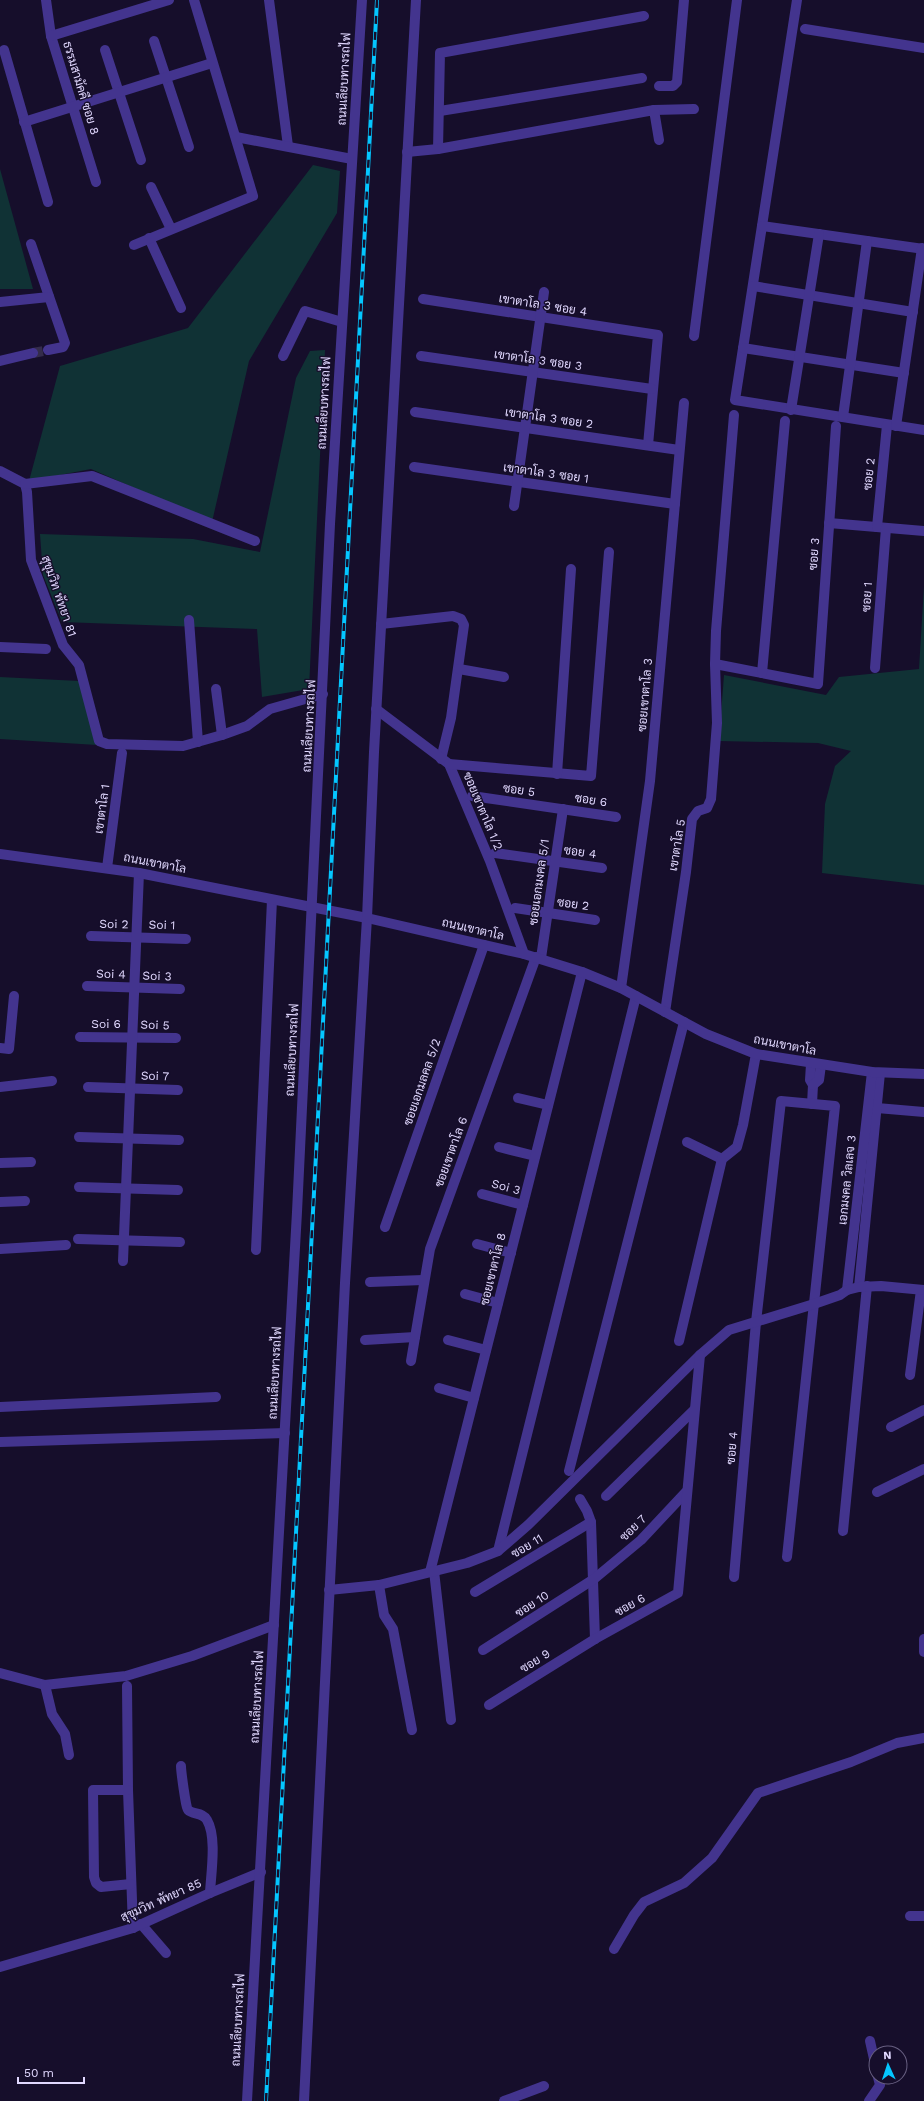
<svg xmlns="http://www.w3.org/2000/svg" width="924" height="2101" font-family="'Work Sans',Sarabun,sans-serif">
	<style>
		.green { fill: #103235 }
		.lines { fill: none; stroke-linecap: round; stroke-linejoin: round }
		.minor-tunnel { stroke: #342c4b; stroke-width: 10; stroke-dasharray: 10 5; stroke-linecap: butt }
		.minor { stroke: #43348e; stroke-width: 10 }
		.tertiary { stroke: #43348e; stroke-width: 10 }
		.rail-casing { stroke: #04c6ff; stroke-width: 4 }
		.rail { stroke: #160e2b; stroke-width: 2.5; stroke-dasharray: 8; stroke-linecap: butt }
		.labels { text-anchor: middle; stroke-width: 3; stroke-linejoin: round; paint-order: stroke }
		.street-label { font-size: 12px; fill: #e1d8ff; stroke: #160e2b }
	</style>
	<rect width="100%" height="100%" fill="#160e2b"/>
	<g class="green">
		<polygon points="313,165 340,171 337,213 249,361 212,522 91,469 29,481 60,366 188,328"/>
		<polygon points="0,169 33,289 0,289"/>
		<polygon points="325,350 309,689 262,697 257,629 62,622 43,575 40,534 193,539 260,552 296,378 310,351"/>
		<polygon points="924,586 924,885 822,873 825,804 835,766 851,751 818,743 719,741 724,675 826,695 839,677 919,669"/>
		<polygon points="0,677 79,681 97,745 0,739"/>
	</g>
	<g class="lines">
		<polyline class="minor-tunnel" points="33,353 48,350"/>
		<g class="minor">
			<polyline points="46,0 51,36 96,182"/>
			<polyline points="269,0 288,146"/>
			<polyline points="797,0 735,400 924,430"/>
			<polyline points="805,29 924,48"/>
			<polyline points="51,36 169,0"/>
			<polyline points="154,41 189,147"/>
			<polyline points="4,50 48,202"/>
			<polyline points="105,50 141,160"/>
			<polyline points="659,86 673,86 677,82 684,0"/>
			<polyline points="654,110 694,109"/>
			<polyline points="440,111 642,78"/>
			<polyline points="24,122 212,63"/>
			<polyline points="236,137 352,159"/>
			<polyline points="438,149 440,53 644,16"/>
			<polyline points="407,152 438,149 654,110 659,140"/>
			<polyline points="151,187 171,229"/>
			<polyline points="762,226 924,249"/>
			<polyline points="149,238 181,308"/>
			<polyline points="31,244 65,343 63,347 48,350"/>
			<polyline points="134,245 253,196 194,0"/>
			<polyline points="753,286 913,312"/>
			<polyline points="423,299 658,335 648,445"/>
			<polyline points="0,302 49,297"/>
			<polyline points="694,336 737,0"/>
			<polyline points="743,348 904,373"/>
			<polyline points="283,356 305,311 342,322"/>
			<polyline points="421,356 652,389"/>
			<polyline points="0,361 33,353"/>
			<polyline points="791,410 819,234"/>
			<polyline points="415,412 679,450"/>
			<polyline points="843,417 867,241"/>
			<polyline points="896,426 922,248"/>
			<polyline points="414,467 675,504"/>
			<polyline points="0,471 25,484 27,492 31,560 63,645 79,665 99,741 107,744 183,746 222,735 247,726 270,709 323,694"/>
			<polyline points="25,484 92,476 255,541"/>
			<polyline points="514,506 544,292"/>
			<polyline points="829,523 924,531"/>
			<polyline points="877,527 887,425"/>
			<polyline points="189,620 198,742"/>
			<polyline points="381,624 453,616 461,619 464,625 451,718 441,759"/>
			<polyline points="0,647 46,649"/>
			<polyline points="715,664 818,684 836,426"/>
			<polyline points="875,668 886,528"/>
			<polyline points="459,669 504,677"/>
			<polyline points="762,673 785,421"/>
			<polyline points="216,689 222,735"/>
			<polyline points="376,709 449,764 490,861 524,954"/>
			<polyline points="449,764 591,776 609,552"/>
			<polyline points="557,774 571,569"/>
			<polyline points="472,796 616,817"/>
			<polyline points="495,853 602,868"/>
			<polyline points="107,868 122,753"/>
			<polyline points="515,908 595,920"/>
			<polyline points="91,936 186,939"/>
			<polyline points="541,958 563,809"/>
			<polyline points="87,986 180,989"/>
			<polyline points="621,988 650,781 684,403"/>
			<polyline points="665,1012 686,872 692,819 698,811 707,808 711,799 717,723 715,664 716,631 734,415"/>
			<polyline points="80,1037 176,1038"/>
			<polyline points="0,1048 9,1049 14,996"/>
			<polyline points="811,1064 810,1080 813,1085 812,1104"/>
			<polyline points="813,1085 819,1080 821,1065"/>
			<polyline points="0,1087 52,1081"/>
			<polyline points="88,1087 178,1090"/>
			<polyline points="518,1098 548,1105"/>
			<polyline points="877,1108 924,1112"/>
			<polyline points="79,1137 179,1140"/>
			<polyline points="687,1142 722,1159"/>
			<polyline points="499,1147 535,1156"/>
			<polyline points="0,1163 31,1162"/>
			<polyline points="79,1187 178,1190"/>
			<polyline points="482,1194 523,1205"/>
			<polyline points="0,1202 25,1201"/>
			<polyline points="385,1227 484,945"/>
			<polyline points="78,1239 180,1242"/>
			<polyline points="477,1244 511,1253"/>
			<polyline points="0,1249 66,1245"/>
			<polyline points="256,1250 272,900"/>
			<polyline points="123,1261 139,873"/>
			<polyline points="370,1282 423,1280"/>
			<polyline points="859,1287 880,1073"/>
			<polyline points="847,1290 872,1072"/>
			<polyline points="465,1294 498,1303"/>
			<polyline points="365,1340 415,1337"/>
			<polyline points="448,1340 486,1350"/>
			<polyline points="679,1341 722,1159 737,1147 743,1125 756,1054"/>
			<polyline points="411,1361 430,1249 536,957"/>
			<polyline points="910,1375 921,1290"/>
			<polyline points="439,1388 474,1398"/>
			<polyline points="0,1407 216,1397"/>
			<polyline points="891,1427 924,1410"/>
			<polyline points="0,1442 285,1433"/>
			<polyline points="569,1471 684,1022"/>
			<polyline points="877,1492 924,1469"/>
			<polyline points="606,1496 694,1410"/>
			<polyline points="580,1499 587,1511 591,1522 595,1639"/>
			<polyline points="843,1531 867,1286"/>
			<polyline points="498,1551 636,996"/>
			<polyline points="434,1571 451,1720"/>
			<polyline points="430,1572 582,972"/>
			<polyline points="734,1577 756,1322 781,1101 835,1106 787,1557"/>
			<polyline points="379,1585 384,1615 393,1629 412,1730"/>
			<polyline points="329,1590 379,1585 467,1563 498,1551 528,1525 700,1355 729,1330 814,1304 840,1295 847,1290 859,1287 881,1286 924,1290"/>
			<polyline points="475,1592 591,1522"/>
			<polyline points="924,1639 924,1652"/>
			<polyline points="483,1650 594,1579 641,1540 686,1492"/>
			<polyline points="0,1673 45,1685 126,1676 192,1656 274,1625"/>
			<polyline points="45,1685 52,1714 65,1734 69,1755"/>
			<polyline points="127,1686 128,1790 133,1928"/>
			<polyline points="489,1705 595,1639 678,1593 700,1355"/>
			<path d="M 181,1766 C 181,1771 186,1809 188,1810 C 193,1815 203,1812 207,1820 C 217,1837 211,1873 210,1893"/>
			<polyline points="128,1790 93,1790 94,1877 96,1883 101,1887 131,1884"/>
			<polyline points="910,1916 924,1916"/>
			<polyline points="141,1924 166,1953"/>
			<polyline points="614,1949 634,1915 644,1902 684,1883 712,1858 758,1793 851,1762 897,1743 924,1738"/>
			<polyline points="0,1967 133,1928 210,1893 261,1872"/>
			<polyline points="870,2041 876,2068"/>
			<polyline points="504,2101 544,2086"/>
			<polyline points="869,2101 880,2085 878,2077"/>
		</g>
		<g class="tertiary">
			<polyline points="0,854 139,873 367,918 524,954 582,972 621,988 706,1034 756,1054 872,1072 924,1074"/>
			<polyline points="247,2101 297,1212 330,524 362,0"/>
			<polyline points="304,2101 345,1283 367,918 374,752 416,0"/>
		</g>
		<g class="rail-casing">
			<polyline id="rail" points="266,2101 377,0"/>
		</g>
		<use href="#rail" class="rail"/>
	</g>
	<g class="labels">
		<g class="street-label">
			<text transform="translate(344 79) rotate(-87)" y="4">ถนนเลียบทางรถไฟ</text>
			<text transform="translate(81 88) rotate(73)" y="4">ธรรมสามัคคี ซอย 8</text>
			<text transform="translate(543 305) rotate(9)" y="4">เขาตาโล 3 ซอย 4</text>
			<text transform="translate(538 360) rotate(8)" y="4">เขาตาโล 3 ซอย 3</text>
			<text transform="translate(324 403) rotate(-87)" y="4">ถนนเลียบทางรถไฟ</text>
			<text transform="translate(549 418) rotate(8)" y="4">เขาตาโล 3 ซอย 2</text>
			<text transform="translate(546 473) rotate(8)" y="4">เขาตาโล 3 ซอย 1</text>
			<text transform="translate(869 474) rotate(-84)" y="4">ซอย 2</text>
			<text transform="translate(814 554) rotate(-86)" y="4">ซอย 3</text>
			<text transform="translate(59 596) rotate(71)" y="4">สุขุมวิท พัทยา 81</text>
			<text transform="translate(867 597) rotate(-86)" y="4">ซอย 1</text>
			<text transform="translate(645 695) rotate(-85)" y="4">ซอยเขาตาโล 3</text>
			<text transform="translate(309 726) rotate(-87)" y="4">ถนนเลียบทางรถไฟ</text>
			<text transform="translate(519 790) rotate(8)" y="4">ซอย 5</text>
			<text transform="translate(591 800) rotate(9)" y="4">ซอย 6</text>
			<text transform="translate(102 809) rotate(-82)" y="4">เขาตาโล 1</text>
			<text transform="translate(483 811) rotate(67)" y="4">ซอยเขาตาโล 1/2</text>
			<text transform="translate(677 845) rotate(-81)" y="4">เขาตาโล 5</text>
			<text transform="translate(580 852) rotate(8)" y="4">ซอย 4</text>
			<text transform="translate(155 863) rotate(11)" y="4">ถนนเขาตาโล</text>
			<text transform="translate(539 882) rotate(-82)" y="4">ซอยเอกมงคล 5/1</text>
			<text transform="translate(573 904) rotate(8)" y="4">ซอย 2</text>
			<text transform="translate(114 924) rotate(1)" y="4">Soi 2</text>
			<text transform="translate(162 925) rotate(2)" y="4">Soi 1</text>
			<text transform="translate(473 929) rotate(13)" y="4">ถนนเขาตาโล</text>
			<text transform="translate(111 974) rotate(2)" y="4">Soi 4</text>
			<text transform="translate(157 976) rotate(2)" y="4">Soi 3</text>
			<text x="106" y="1028">Soi 6</text>
			<text transform="translate(155 1025) rotate(2)" y="4">Soi 5</text>
			<text transform="translate(785 1045) rotate(11)" y="4">ถนนเขาตาโล</text>
			<text transform="translate(292 1050) rotate(-87)" y="4">ถนนเลียบทางรถไฟ</text>
			<text transform="translate(155 1076) rotate(2)" y="4">Soi 7</text>
			<text transform="translate(422 1082) rotate(-71)" y="4">ซอยเอกมลคล 5/2</text>
			<text transform="translate(451 1152) rotate(-70)" y="4">ซอยเขาตาโล 6</text>
			<text transform="translate(847 1180) rotate(-84)" y="4">เอกมงคล วิลเลจ 3</text>
			<text transform="translate(506 1187) rotate(15)" y="4">Soi 3</text>
			<text transform="translate(493 1269) rotate(-76)" y="4">ซอยเขาตาโล 8</text>
			<text transform="translate(275 1373) rotate(-87)" y="4">ถนนเลียบทางรถไฟ</text>
			<text transform="translate(732 1448) rotate(-85)" y="4">ซอย 4</text>
			<text transform="translate(633 1528) rotate(-44)" y="4">ซอย 7</text>
			<text transform="translate(527 1546) rotate(-31)" y="4">ซอย 11</text>
			<text transform="translate(532 1604) rotate(-33)" y="4">ซอย 10</text>
			<text transform="translate(630 1605) rotate(-29)" y="4">ซอย 6</text>
			<text transform="translate(535 1661) rotate(-32)" y="4">ซอย 9</text>
			<text transform="translate(257 1697) rotate(-87)" y="4">ถนนเลียบทางรถไฟ</text>
			<text transform="translate(161 1900) rotate(-24)" y="4">สุขุมวิท พัทยา 85</text>
			<text transform="translate(238 2020) rotate(-87)" y="4">ถนนเลียบทางรถไฟ</text>
		</g>
	</g>
	<g transform="translate(888 2065) rotate(357)"><circle r="19" fill="#160e2b" stroke="#675f80"/>
	<path d="M0-3L7 15L0 10L-7 15Z" fill="#04c6ff"/>
	<text y="-6" font-size="11" font-weight="bold" text-anchor="middle" fill="#e1d8ff">N</text>
	</g>
	<path d="M18 2077v6h66v-6" fill="none" stroke="#e1d8ff" stroke-width="2"/>
	<text x="24" y="2077" font-size="12" fill="#e1d8ff" stroke="#160e2b" stroke-width="3" paint-order="stroke">50 m</text>
</svg>
